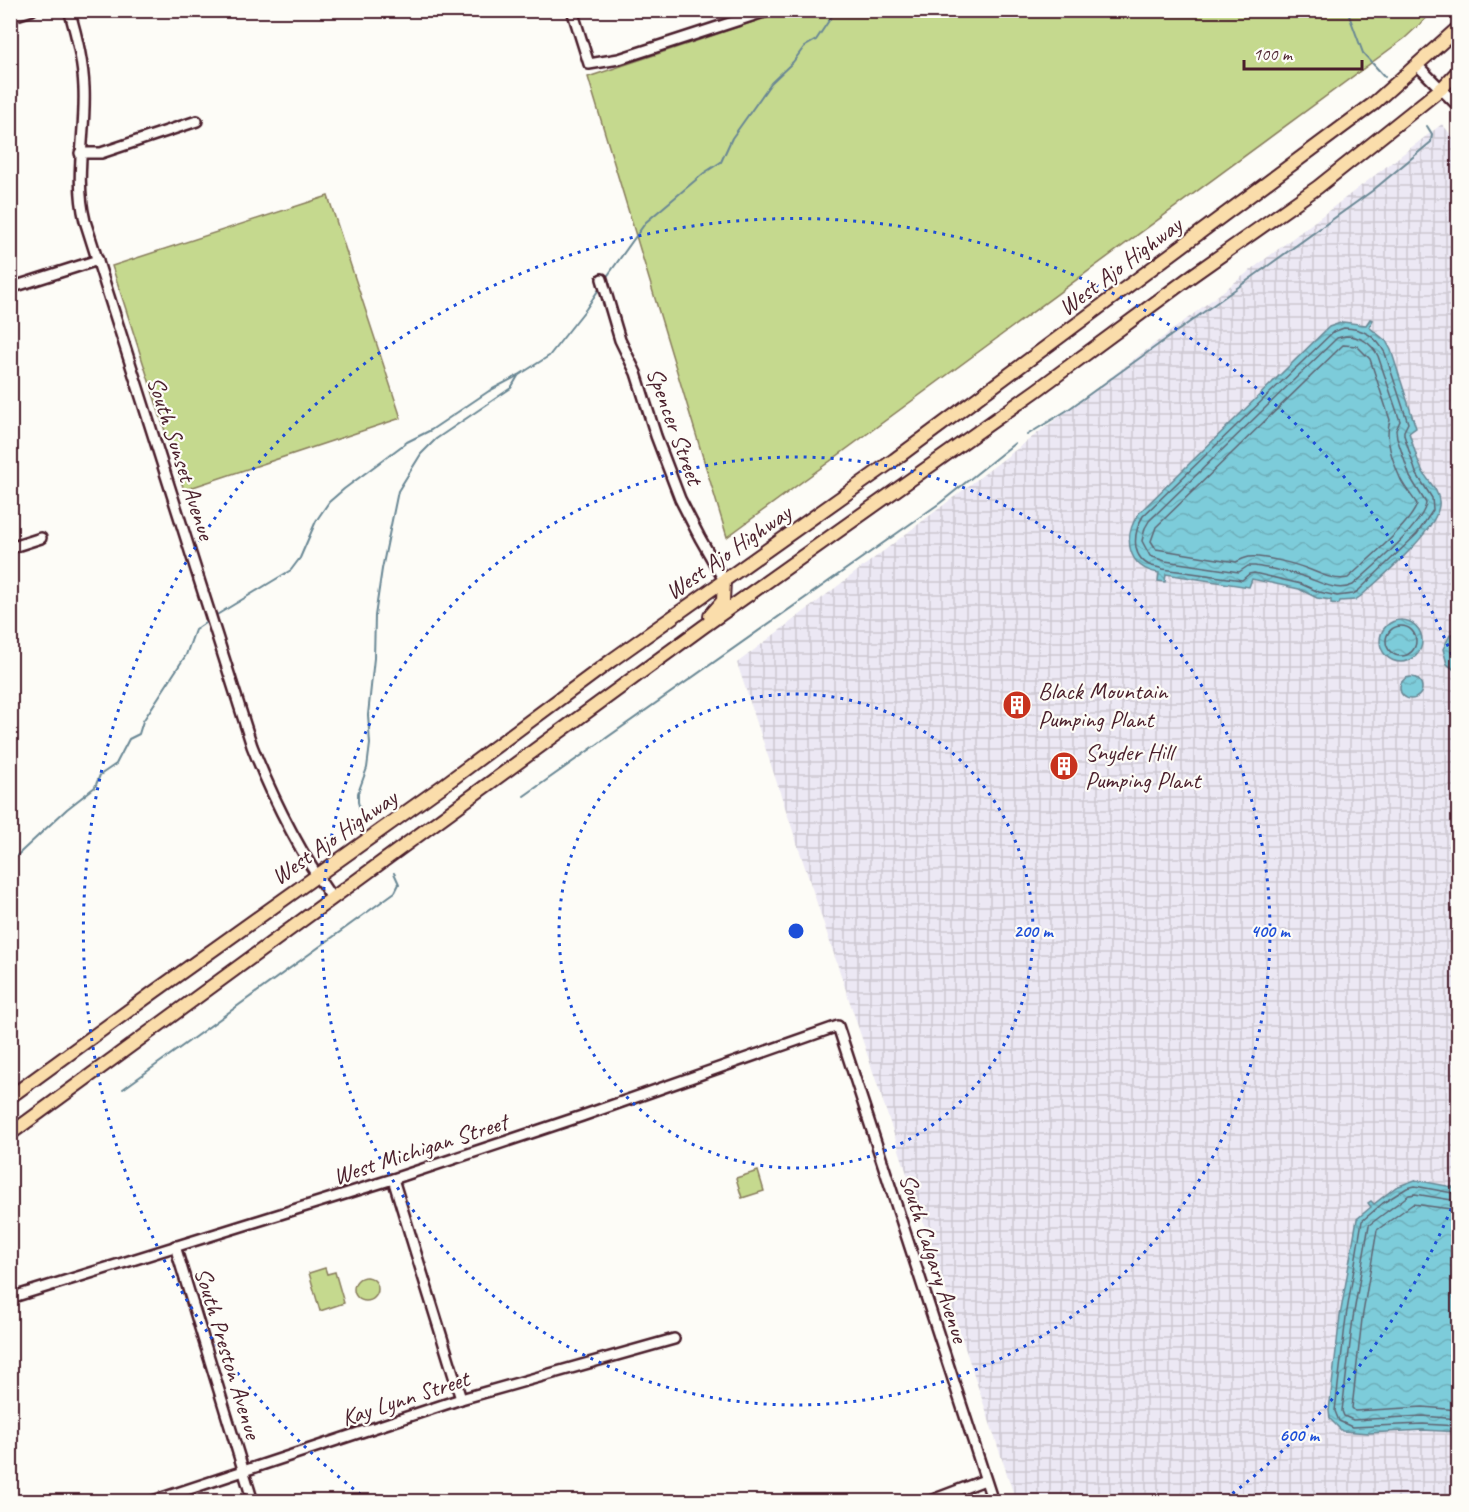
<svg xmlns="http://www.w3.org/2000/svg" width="1469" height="1512" font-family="Caveat,sans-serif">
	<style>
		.industrial { fill: url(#industrial-grid) }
		.green { fill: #c5d98e; stroke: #887c5c; stroke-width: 1.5 }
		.water { fill: url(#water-waves); stroke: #698794; stroke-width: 1.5 }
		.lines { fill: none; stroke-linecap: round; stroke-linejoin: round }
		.shore { stroke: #5e6471; stroke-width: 1.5 }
		.stream { stroke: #698794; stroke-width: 2 }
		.minor-casing { stroke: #4a1f2b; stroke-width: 14 }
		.major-casing { stroke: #4a1f2b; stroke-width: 16 }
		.minor { stroke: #fdfcf7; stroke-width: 9 }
		.major { stroke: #faddab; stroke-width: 12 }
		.ring { fill: none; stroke: #1d4ed8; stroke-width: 3; stroke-dasharray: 3 6 }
		.labels { text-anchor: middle; stroke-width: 4.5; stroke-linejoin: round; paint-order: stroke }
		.street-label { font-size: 24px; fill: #4a1f2b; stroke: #fdfcf7 }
		.poi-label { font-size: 24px; fill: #4a1f2b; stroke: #fdfcf7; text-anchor: start }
		.centre { fill: #1d4ed8; stroke: #fdfcf7; stroke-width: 3 }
		.ring-label { font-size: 18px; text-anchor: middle; font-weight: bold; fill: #1d4ed8; stroke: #fdfcf7; stroke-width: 4.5; stroke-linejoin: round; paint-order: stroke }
	</style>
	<defs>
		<pattern id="industrial-grid" width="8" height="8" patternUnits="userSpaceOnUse" patternTransform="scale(1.5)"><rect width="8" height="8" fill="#ece8f4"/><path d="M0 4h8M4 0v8" fill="none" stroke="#ccc7d1"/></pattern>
		<pattern id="water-waves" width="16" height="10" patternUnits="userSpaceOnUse" patternTransform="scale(1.5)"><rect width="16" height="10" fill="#7dccda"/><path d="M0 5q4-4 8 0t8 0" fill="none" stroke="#6eafbb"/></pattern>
	</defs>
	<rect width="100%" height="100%" fill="#fdfcf7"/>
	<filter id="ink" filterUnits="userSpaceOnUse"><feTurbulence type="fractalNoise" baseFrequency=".0167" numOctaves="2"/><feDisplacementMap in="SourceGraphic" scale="12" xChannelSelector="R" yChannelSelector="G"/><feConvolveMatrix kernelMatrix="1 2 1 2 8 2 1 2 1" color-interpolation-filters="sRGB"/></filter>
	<g filter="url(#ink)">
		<polygon class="industrial" points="1442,124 1458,143 1458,1501 1016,1501 737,663"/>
		<g class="green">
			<polygon points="787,11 787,10 1434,11 1405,38 727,537 588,77"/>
			<polygon points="328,196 401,418 184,490 112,266"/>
			<polygon points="758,1171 764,1191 742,1198 736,1178"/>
			<polygon points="325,1268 327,1274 335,1272 344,1303 320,1311 309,1273"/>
			<circle cx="366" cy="1289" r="12"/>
		</g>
		<g class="water">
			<path d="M 1370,319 L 1373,320 L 1369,327 L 1386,341 L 1391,350 L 1416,428 L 1409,433 C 1413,444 1416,457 1421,468 C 1426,480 1438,488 1439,501 C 1443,526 1380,579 1361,596 L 1355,600 L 1340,601 L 1339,604 L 1331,603 L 1331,600 L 1317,598 L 1299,589 L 1252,579 L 1249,587 L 1166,574 L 1165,582 L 1158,581 L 1159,573 C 1127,568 1122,537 1139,513 L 1329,327 L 1343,322 L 1366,325 Z"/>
			<circle cx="1401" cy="641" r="21"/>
			<polygon points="1458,630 1458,673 1447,664 1443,649 1450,635"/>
			<circle cx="1411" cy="688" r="11"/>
			<polygon points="1415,1180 1458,1188 1458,1432 1423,1430 1369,1433 1342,1431 1330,1419 1329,1411 1340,1316 1357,1219 1371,1207 1368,1203 1371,1201 1374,1204 1396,1187"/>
		</g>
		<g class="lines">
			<g class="shore">
				<path d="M 1344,328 C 1363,328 1376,336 1385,353 L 1408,423 L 1404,431 L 1404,435 L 1416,473 L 1432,498 L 1433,510 L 1417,534 L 1358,591 L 1353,594 L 1337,596 L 1319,592 L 1301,584 L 1254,573 L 1249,574 L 1242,580 L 1163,569 C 1159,567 1153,567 1149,565 C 1130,555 1134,531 1143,516 L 1333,332 Z"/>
				<path d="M 1345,336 C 1360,336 1371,342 1378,356 L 1400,421 L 1396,430 L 1397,438 L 1410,477 L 1426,503 C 1424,524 1370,570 1353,585 C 1335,593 1319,581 1302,576 C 1287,571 1271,569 1255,566 L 1248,566 L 1239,572 L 1165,561 L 1150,556 L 1142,541 L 1145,528 L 1149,521 L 1337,338 Z"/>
				<path d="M 1343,345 L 1357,346 L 1370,359 L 1390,420 C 1384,439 1393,462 1401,480 C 1405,488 1412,496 1417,504 C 1411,524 1365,562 1348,578 C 1334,581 1321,574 1308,569 C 1296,564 1261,555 1249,557 C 1244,558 1240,560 1236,562 L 1156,549 L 1151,541 L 1156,527 Z"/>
				<circle cx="1401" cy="641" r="15"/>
				<polyline points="1458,1194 1415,1186 1407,1188 1383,1203 1362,1221 1346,1317 1335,1411 1339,1421 1352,1427 1423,1424 1458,1426"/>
				<polyline points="1458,1201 1415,1194 1409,1195 1369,1225 1353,1318 1342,1411 1344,1416 1353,1420 1423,1416 1458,1419"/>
				<polyline points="1458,1210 1413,1204 1377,1230 1362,1319 1352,1408 1355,1411 1423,1407 1458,1410"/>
			</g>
			<g class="stream">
				<polyline points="1347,10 1363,53 1385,77"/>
				<polyline points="606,278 646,222 704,173 721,162 732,138 771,83 793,62 804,47 816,40 836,10"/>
				<polyline points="1027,435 1066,411 1372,191 1431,142 1432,134 1427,126"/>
				<polyline points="215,616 291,570 300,558 316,521 329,502 344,489 407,442 431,430 489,391 519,375 549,356 586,309 601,286"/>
				<polyline points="524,796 940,503 1015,443"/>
				<polyline points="363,820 358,802 358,793 367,768 370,744 368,715 374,658 375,616 382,569 398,491 421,454 436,439 511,388 518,376"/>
				<polyline points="10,862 67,809 95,787 100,775 116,764 129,739 139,734 143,721 186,655 195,630 208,621"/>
				<polyline points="123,1089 395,892 399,884 394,873"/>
			</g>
			<g class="minor-casing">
				<g id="minor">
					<path d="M 69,10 C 77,36 83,61 84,88 C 86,133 74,177 85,221 L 252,746 C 273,799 299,851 332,898"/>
					<polyline points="572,10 589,64 619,59 770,10"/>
					<polyline points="10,17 32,10"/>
					<polyline points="1417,65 1458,106"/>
					<polyline points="80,153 101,153 197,121"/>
					<polyline points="602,279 620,340 636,373 656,436 680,499 700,538 724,580"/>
					<polyline points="10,288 98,260"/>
					<polyline points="10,548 41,538"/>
					<polyline points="393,1179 461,1399"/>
					<polyline points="175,1246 253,1502"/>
					<polyline points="10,1298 393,1179 582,1116 838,1026 993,1502"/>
					<polyline points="150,1502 461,1399 674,1339"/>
					<polyline points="927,1502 985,1480"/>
				</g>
			</g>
			<g class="major-casing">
				<g id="major">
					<polyline points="710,616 723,601 724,580"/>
					<polyline points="10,1097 154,992 444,785 612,660 894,460 1373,104 1458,28"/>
					<polyline points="10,1134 703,627 1037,390 1193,275 1318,187 1442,88 1458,71"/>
				</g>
			</g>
			<use href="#minor" class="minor"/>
			<use href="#major" class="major"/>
		</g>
	</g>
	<g class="ring">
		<circle cx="796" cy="931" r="237"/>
		<circle cx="796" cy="931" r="474"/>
		<path d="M1458 1192A712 712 0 0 1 1224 1500M368 1500A712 712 0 1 1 1458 670"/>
	</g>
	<defs>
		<g id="building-disc" transform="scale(1.5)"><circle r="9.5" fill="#c8321e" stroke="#fdfcf7"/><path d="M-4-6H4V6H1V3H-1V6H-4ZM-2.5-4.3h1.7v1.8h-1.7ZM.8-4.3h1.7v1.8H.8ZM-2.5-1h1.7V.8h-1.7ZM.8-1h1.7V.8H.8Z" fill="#fff"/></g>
	</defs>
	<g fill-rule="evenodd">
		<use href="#building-disc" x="1017" y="705"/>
		<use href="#building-disc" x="1064" y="766"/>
	</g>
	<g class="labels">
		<g class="street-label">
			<text transform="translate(1120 266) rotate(-37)" y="8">West Ajo Highway</text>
			<text transform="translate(675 426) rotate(70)" y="8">Spencer Street</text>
			<text transform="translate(181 458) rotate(72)" y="8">South Sunset Avenue</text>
			<text transform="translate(728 552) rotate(-35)" y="8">West Ajo Highway</text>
			<text transform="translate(334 837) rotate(-35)" y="8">West Ajo Highway</text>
			<text transform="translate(420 1149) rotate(-18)" y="8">West Michigan Street</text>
			<text transform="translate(934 1258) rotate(72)" y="8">South Calgary Avenue</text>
			<text transform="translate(228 1353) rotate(73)" y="8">South Preston Avenue</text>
			<text transform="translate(405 1398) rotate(-18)" y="8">Kay Lynn Street</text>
		</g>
		<g class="poi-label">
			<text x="1038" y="699">Black Mountain<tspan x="1038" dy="28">Pumping Plant</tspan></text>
			<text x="1085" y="760">Snyder Hill<tspan x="1085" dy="28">Pumping Plant</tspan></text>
		</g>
	</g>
	<circle cx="796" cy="931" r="9" class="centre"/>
	<g class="ring-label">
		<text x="1033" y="937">200 m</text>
		<text x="1270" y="937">400 m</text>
		<text x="1299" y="1441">600 m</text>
	</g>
	<rect width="1469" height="1512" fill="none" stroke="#fdfcf7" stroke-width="36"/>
	<rect x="18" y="18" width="1433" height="1476" fill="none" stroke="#4a1f2b" stroke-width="2" filter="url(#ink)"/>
	<path d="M1244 60v9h118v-9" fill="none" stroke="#4a1f2b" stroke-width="3"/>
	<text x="1253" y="60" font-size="18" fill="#4a1f2b" stroke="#fdfcf7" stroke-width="4.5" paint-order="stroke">100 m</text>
</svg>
